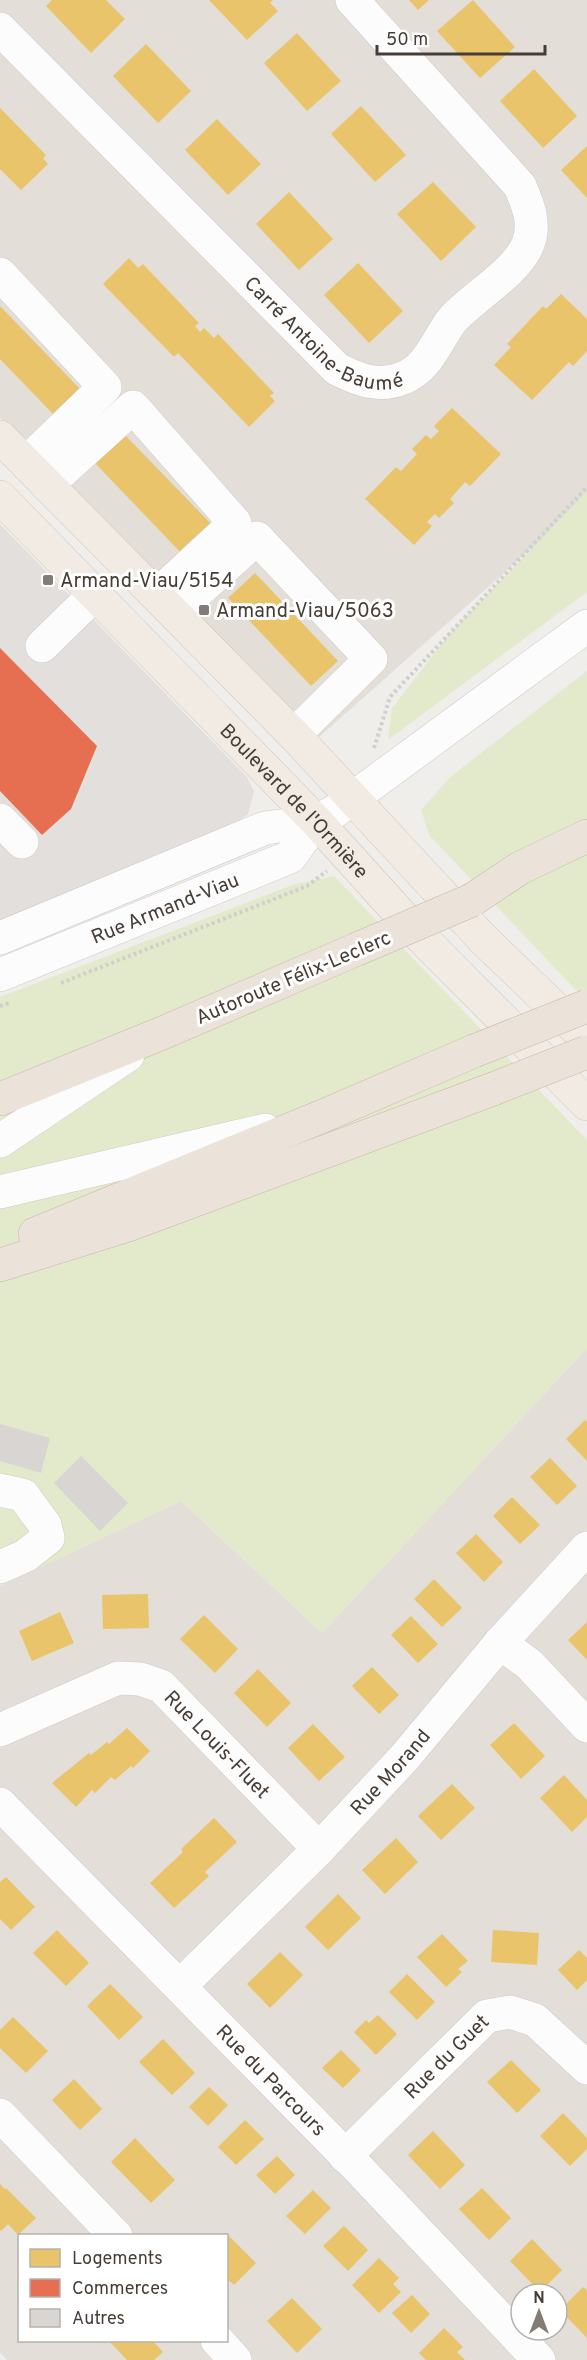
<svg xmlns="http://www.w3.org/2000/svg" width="587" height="2360" font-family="Overpass,sans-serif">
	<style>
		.residential { fill: #e4ded8; fill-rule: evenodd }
		.industrial { fill: #e3dfdc }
		.green { fill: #e3eacc }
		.parking { fill: #e2dfdc }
		.homes { fill: #e9c46a }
		.shops { fill: #e76f51 }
		.building { fill: #d8d5d2 }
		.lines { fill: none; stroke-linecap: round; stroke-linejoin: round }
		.minor-casing { stroke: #cdcac7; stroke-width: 34 }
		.major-casing { stroke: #d2c5b9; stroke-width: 34 }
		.highway-casing { stroke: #c7b5a7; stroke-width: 34 }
		.path { stroke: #d1cecc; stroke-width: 4; stroke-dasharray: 3 3; stroke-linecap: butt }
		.minor { stroke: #fdfcfc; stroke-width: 33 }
		.major { stroke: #f1ebe4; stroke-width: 33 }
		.highway { stroke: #ebe2da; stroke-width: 33 }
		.highway-bridge-casing { stroke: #c7b5a7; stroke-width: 34; stroke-linecap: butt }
		.highway-bridge { stroke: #ebe2da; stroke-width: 33 }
		.poi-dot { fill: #827b76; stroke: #fff; stroke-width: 2 }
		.labels { text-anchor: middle; stroke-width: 6; stroke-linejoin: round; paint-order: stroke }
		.street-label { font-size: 20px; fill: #463d37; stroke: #fff }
		.poi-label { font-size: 20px; fill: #463d37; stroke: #fff; text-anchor: start }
	</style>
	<rect width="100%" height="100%" fill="#f0eeeb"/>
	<g class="residential">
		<polygon points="0,0 587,0 587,499 318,738 0,418"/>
		<path d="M 587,1348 L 587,2360 L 7,2360 L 0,2353 L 0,1586 L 181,1501 L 322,1633 ZM 20,2236 L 226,2236 L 226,2340 L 20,2340 ZM 521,2294 L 557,2294 L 557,2330 L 521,2330 Z"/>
	</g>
	<polygon class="industrial" points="0,524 247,777 254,791 248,814 236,823 236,828 0,920"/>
	<g class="green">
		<polygon points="587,492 587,592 388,740 392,708 450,633"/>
		<polygon points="587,671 587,1002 429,835 421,810 450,777"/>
		<polygon points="334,876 587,1140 587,1348 322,1633 181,1501 0,1586 0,997 295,884"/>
	</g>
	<polygon class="parking" points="0,560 160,731 141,774 154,784 126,838 77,807 103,743 0,636"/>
	<g class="homes">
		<polygon points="52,0 106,0 125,19 91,53 46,6"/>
		<polygon points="209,0 273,0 270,3 278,11 247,40"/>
		<polygon points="409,0 429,0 418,10"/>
		<polygon points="473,0 515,47 480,78 437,31"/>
		<polygon points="297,33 341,81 307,111 264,63"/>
		<polygon points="146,44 191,91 158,123 113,76"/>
		<polygon points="534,69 577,116 543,148 500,101"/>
		<polygon points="361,106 406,155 375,182 331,134"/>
		<polygon points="0,108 46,155 43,158 48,164 21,190 0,169"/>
		<polygon points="217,119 261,164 228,195 185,150"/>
		<polygon points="587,146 587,198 561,170"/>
		<polygon points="433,182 476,227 441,261 397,214"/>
		<polygon points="289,192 333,239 299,270 256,224"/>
		<polygon points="129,258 138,268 143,264 199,323 195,326 200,332 204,328 214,338 218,334 274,393 270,396 275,401 249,427 178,353 174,357 103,284"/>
		<polygon points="358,263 403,311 369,343 324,295"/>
		<polygon points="561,294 587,319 587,351 573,366 569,362 532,400 494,365 511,347 507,344 543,306 546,309"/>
		<polygon points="0,306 80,389 54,415 0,359"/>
		<polygon points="452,408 501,454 470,486 465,482 450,499 454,503 439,518 435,514 427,522 432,526 414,545 365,499 396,467 401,471 417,454 412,449 426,435 431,439 439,431 434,426"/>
		<polygon points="124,434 214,527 184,556 94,462"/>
		<polygon points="255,573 338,661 311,686 228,598"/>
		<polygon points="585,1420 587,1422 587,1461 566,1439"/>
		<polygon points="550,1458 577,1486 557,1505 530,1477"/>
		<polygon points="512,1497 540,1525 520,1544 493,1516"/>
		<polygon points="476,1534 503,1562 484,1582 456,1553"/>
		<polygon points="434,1579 462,1608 442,1627 414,1599"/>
		<polygon points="148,1594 149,1628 103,1629 102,1595"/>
		<polygon points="60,1612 74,1643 32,1661 19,1631"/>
		<polygon points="204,1615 238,1649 215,1673 180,1639"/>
		<polygon points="411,1616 438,1644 418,1663 391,1635"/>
		<polygon points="587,1622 587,1660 568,1640"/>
		<polygon points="372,1667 399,1695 379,1714 352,1686"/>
		<polygon points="258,1669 291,1703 267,1727 234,1693"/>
		<polygon points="514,1723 545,1756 521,1779 490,1745"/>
		<polygon points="313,1724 345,1757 319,1781 288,1748"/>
		<polygon points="127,1728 150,1751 133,1768 131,1766 115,1780 111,1777 95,1793 92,1790 76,1807 52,1783 89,1753 91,1755 107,1742 109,1744"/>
		<polygon points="564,1775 587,1800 587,1817 572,1832 540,1798"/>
		<polygon points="452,1784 475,1808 441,1840 418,1816"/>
		<polygon points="214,1818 237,1842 205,1872 209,1876 174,1908 150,1883 183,1852 181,1849"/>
		<polygon points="396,1838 418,1862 385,1894 362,1870"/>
		<polygon points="6,1877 35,1907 11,1930 0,1919 0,1882"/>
		<polygon points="338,1894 361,1918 328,1950 305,1927"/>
		<polygon points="57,1930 89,1963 66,1986 33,1953"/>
		<polygon points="493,1930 539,1933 537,1965 491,1962"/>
		<polygon points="442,1934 468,1961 458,1969 462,1972 446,1987 417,1957"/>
		<polygon points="579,1950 587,1958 587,1980 577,1990 558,1970"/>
		<polygon points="280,1952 303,1975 270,2008 247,1984"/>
		<polygon points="407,1974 435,2002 417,2020 389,1992"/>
		<polygon points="110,1984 143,2017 119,2040 87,2006"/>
		<polygon points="378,2015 397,2034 376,2055 354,2032 366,2020 369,2023"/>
		<polygon points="13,2017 48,2051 26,2073 0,2048 0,2030"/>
		<polygon points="163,2039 195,2073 172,2095 139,2062"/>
		<polygon points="341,2050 361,2070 343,2088 322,2068"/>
		<polygon points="511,2060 541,2090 517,2113 487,2082"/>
		<polygon points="74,2079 102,2109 80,2130 52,2100"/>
		<polygon points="209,2087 228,2105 208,2126 189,2107"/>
		<polygon points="563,2113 587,2138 587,2149 570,2166 540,2136"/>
		<polygon points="245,2120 264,2139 236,2165 218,2147"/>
		<polygon points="433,2131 465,2165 440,2189 408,2155"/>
		<polygon points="135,2138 175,2180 151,2203 111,2162"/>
		<polygon points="277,2156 295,2175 275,2194 256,2175"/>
		<polygon points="0,2184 5,2189 6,2188 36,2218 18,2235 8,2224 1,2231 0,2230"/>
		<polygon points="482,2188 511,2218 489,2240 459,2209"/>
		<polygon points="313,2190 331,2208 305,2234 286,2216"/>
		<polygon points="344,2226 368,2250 348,2271 323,2246"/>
		<polygon points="226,2233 256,2263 234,2285 226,2278 226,2236 224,2236"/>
		<polygon points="532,2239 562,2270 540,2292 510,2261"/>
		<polygon points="379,2258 399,2278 393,2284 401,2292 379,2313 352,2285"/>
		<polygon points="583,2287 587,2290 587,2338 560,2310"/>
		<polygon points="412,2295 430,2314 411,2333 392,2313"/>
		<polygon points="292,2298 322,2329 297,2353 267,2321"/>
		<polygon points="444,2328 463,2347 457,2352 465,2360 426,2360 419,2353"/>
		<polygon points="108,2340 152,2340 163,2352 154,2360 127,2360"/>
	</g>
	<polygon class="shops" points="0,648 97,746 71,809 42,835 0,791"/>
	<g class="building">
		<polygon points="0,1424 50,1438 41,1473 0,1461"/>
		<polygon points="81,1456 128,1503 100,1531 54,1483"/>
	</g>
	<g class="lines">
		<g class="minor-casing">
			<g id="minor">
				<path id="s1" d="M 0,29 L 337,369 C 359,380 379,388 403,378 C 429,368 437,339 453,319 C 473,297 518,271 528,244 C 536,224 528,205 520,186 L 352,0"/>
				<polyline points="0,274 105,387 26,463"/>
				<polyline points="47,485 133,407 235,523 157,595"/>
				<polyline points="175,612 257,538 371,659 294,735"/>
				<polyline points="42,646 94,595"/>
				<polyline points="0,820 22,842"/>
				<polyline points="0,938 265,828 316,821 334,812 587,626"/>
				<path id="s2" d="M 0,975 L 290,857 L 316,821"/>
				<polyline points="0,1141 128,1055"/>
				<polyline points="0,1192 265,1130"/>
				<polyline points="0,1490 23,1495 45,1525 48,1538 25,1556 0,1567"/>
				<polyline points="500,1643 529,1664 587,1726"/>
				<path id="s3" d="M 0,1730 L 118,1678 L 140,1679 L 161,1686 L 319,1849"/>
				<path id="s4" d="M 0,1804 L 357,2167 L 539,2360"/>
				<path id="s5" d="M 180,1986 L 319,1849 L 404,1758 L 500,1643 L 587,1548"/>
				<polyline points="0,2115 116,2236"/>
				<path id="s6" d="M 345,2156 L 487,2016 L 510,2012 L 535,2020 L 587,2068"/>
				<polyline points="217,2340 235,2360"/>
			</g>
		</g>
		<g class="major-casing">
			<g id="major">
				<polyline points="0,437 294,735 483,939 587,1039"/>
				<path id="s7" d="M 0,497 L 316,821 L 421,937 L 587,1104"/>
			</g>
		</g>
		<g class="highway-casing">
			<g id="highway">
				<polyline points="472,900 520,868 587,836"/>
				<polyline points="0,1099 160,1034 355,950"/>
				<polyline points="35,1234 323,1116 474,1051"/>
				<polyline points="0,1265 128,1225 493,1089"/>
			</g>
		</g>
		<g class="path">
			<polyline points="374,748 390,697 587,487"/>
			<polyline points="61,983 307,886 327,871"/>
			<polyline points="0,1006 9,1003"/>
		</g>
		<use href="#minor" class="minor"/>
		<use href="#major" class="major"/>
		<use href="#highway" class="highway"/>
		<g class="highway-bridge-casing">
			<g id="highway-bridge">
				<polyline points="355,950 472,900"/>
				<polyline points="474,1051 587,1006"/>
				<polyline points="493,1089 587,1052"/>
			</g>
		</g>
		<use href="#highway-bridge" class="highway-bridge"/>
	</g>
	<g class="poi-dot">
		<rect x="42" y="574" width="12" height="12" rx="3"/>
		<rect x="198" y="604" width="12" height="12" rx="3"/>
	</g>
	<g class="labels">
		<g class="street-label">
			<text dy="7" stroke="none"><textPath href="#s1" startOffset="450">Carré Antoine-Baumé</textPath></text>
			<text dy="7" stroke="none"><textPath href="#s7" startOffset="423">Boulevard de l'Ormière</textPath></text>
			<text dy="7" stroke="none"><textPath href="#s2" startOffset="178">Rue Armand-Viau</textPath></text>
			<text transform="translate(293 977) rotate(-23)" y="7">Autoroute Félix-Leclerc</text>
			<text dy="7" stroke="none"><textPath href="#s3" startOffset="254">Rue Louis-Fluet</textPath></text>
			<text dy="7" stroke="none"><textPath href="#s5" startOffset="300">Rue Morand</textPath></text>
			<text dy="7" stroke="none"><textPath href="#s6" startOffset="142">Rue du Guet</textPath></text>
			<text dy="7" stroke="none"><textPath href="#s4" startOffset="387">Rue du Parcours</textPath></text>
		</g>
		<g class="poi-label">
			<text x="60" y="587">Armand-Viau/5154</text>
			<text x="216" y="617">Armand-Viau/5063</text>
		</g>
	</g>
	<rect x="18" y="2234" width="210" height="108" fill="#ffffff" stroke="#b5b1af" stroke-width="1.5"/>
	<rect x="30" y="2249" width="30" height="18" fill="#e9c46a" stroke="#b5b1af" stroke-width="1.5"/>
	<text x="72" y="2264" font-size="18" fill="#463d37">Logements</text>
	<rect x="30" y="2279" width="30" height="18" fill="#e76f51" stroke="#b5b1af" stroke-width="1.5"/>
	<text x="72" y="2294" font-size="18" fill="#463d37">Commerces</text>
	<rect x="30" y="2309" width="30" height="18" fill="#d8d5d2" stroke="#b5b1af" stroke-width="1.5"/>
	<text x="72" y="2324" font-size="18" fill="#463d37">Autres</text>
	<g transform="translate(539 2312)"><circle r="28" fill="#ffffff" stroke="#b5b1af" stroke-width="1.5"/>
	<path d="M0-4.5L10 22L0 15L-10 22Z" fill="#827b76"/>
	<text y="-9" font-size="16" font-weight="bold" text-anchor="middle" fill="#463d37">N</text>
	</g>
	<path d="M377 45v9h168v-9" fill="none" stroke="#463d37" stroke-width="3"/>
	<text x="386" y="45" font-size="18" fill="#463d37" stroke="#ffffff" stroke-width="4.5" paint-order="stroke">50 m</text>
</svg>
